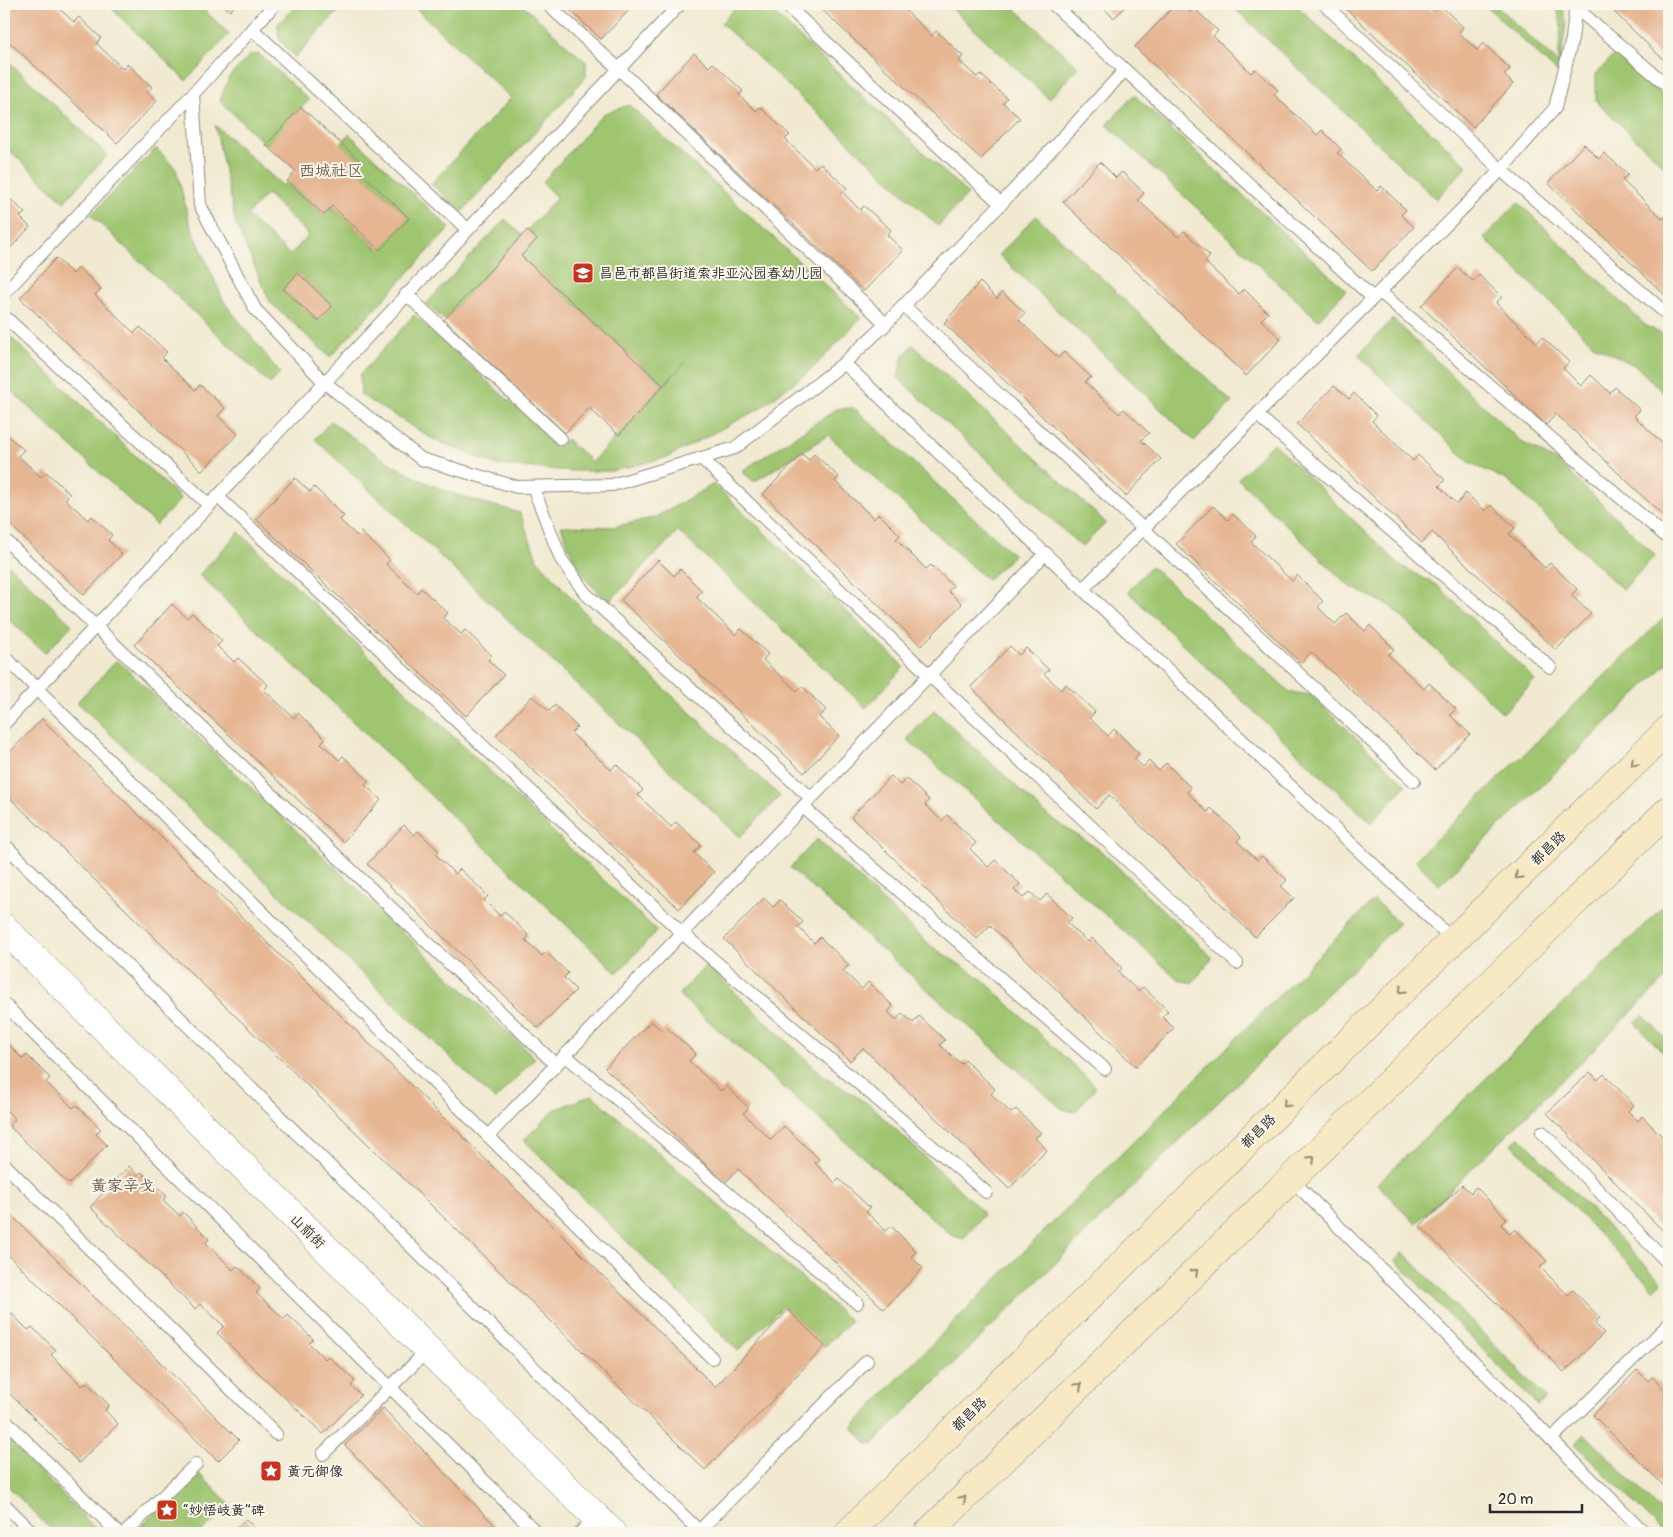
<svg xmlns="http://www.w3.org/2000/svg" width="1673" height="1537" font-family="Pangolin,'LXGW WenKai TC',sans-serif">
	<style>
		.green { fill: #9fc56f; stroke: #65784d; fill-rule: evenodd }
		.building { fill: #e6b693 }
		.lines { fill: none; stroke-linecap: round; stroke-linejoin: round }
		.service-casing { stroke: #8e8a7e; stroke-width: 14 }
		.tertiary-casing { stroke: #8e8a7e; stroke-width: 29 }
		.secondary-casing { stroke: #8e8a7e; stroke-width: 29 }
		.service { stroke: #fff; stroke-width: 12 }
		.tertiary { stroke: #fff; stroke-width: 28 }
		.secondary { stroke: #f7e9c3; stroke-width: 28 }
		.oneway { stroke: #918a77 }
		.labels { text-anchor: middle; stroke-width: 4; stroke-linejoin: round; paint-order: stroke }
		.poi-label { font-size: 14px; fill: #2b2b2b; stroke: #fbf7ec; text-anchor: start }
		.street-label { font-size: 14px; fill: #2b2b2b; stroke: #fbf7ec }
		.quarter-label { font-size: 16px; fill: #6c5c4f; stroke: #fbf7ec }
	</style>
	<rect width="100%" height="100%" fill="#fbf7ec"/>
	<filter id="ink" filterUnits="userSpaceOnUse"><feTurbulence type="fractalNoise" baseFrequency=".02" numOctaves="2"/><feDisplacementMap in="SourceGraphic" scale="10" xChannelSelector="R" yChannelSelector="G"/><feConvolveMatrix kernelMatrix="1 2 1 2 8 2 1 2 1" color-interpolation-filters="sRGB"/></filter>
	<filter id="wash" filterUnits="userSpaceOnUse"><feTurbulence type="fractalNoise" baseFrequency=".0096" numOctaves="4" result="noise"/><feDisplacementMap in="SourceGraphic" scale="20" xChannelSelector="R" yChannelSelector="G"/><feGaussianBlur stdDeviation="1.12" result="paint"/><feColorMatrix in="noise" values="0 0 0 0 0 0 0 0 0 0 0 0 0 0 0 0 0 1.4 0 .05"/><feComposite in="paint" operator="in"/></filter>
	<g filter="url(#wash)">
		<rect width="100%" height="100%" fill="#f1ead1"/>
		<g class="green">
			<polygon points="107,4 198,4 229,34 186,81"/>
			<polygon points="298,4 345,4 295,57 279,39 278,24"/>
			<polygon points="411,4 521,4 586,62 586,77 462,212 431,184 511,98"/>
			<polygon points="739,4 764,4 968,194 938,226 721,23"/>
			<polygon points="947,4 1010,4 1079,67 1049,99"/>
			<polygon points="1230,4 1295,4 1467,166 1436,199"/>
			<polygon points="1484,4 1494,4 1558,63 1561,24 1556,4 1562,4 1566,23 1559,74"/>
			<polygon points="1617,52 1669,102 1669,171 1596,101 1596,74"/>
			<polygon points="259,54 309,100 266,145 220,101 229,77 250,55"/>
			<polygon points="4,57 107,155 64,202 4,145"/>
			<polygon points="1134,95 1346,290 1318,320 1107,125"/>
			<polygon points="629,105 861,318 813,368 759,409 668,457 612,471 571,471 497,465 433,439 361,395 360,375 414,315 559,446 566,439 592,462 686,362 663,385 521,256 537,239 527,230 557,198 542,183 603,114"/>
			<path d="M 215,125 L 283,186 L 287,181 L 324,215 L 332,206 L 379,250 L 409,218 L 354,166 L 359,160 L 341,144 L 349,134 L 450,228 L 330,357 L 270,302 L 236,224 ZM 267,194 L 309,235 L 290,255 L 247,215 ZM 298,273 L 332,306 L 318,321 L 283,289 Z"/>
			<polygon points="156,148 176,169 190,224 224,302 280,373 270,384 91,215"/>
			<polygon points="1518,202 1645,325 1669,338 1669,398 1636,366 1594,345 1484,238"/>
			<polygon points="1036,216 1232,402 1194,441 999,255"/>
			<polygon points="505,219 522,235 444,320 426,304"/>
			<polygon points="1393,319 1520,441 1558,462 1655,555 1623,590 1510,482 1469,462 1358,355"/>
			<polygon points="4,331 181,499 156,525 4,384"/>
			<polygon points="913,345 1106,523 1082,547 898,378 903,356"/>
			<polygon points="854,408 1014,555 987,580 828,435 754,482 742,471 837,409"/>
			<path d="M 331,421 C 370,452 413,481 461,496 C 480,503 501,507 520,513 L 537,559 L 594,623 L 780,796 L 740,837 L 315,439 Z"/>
			<polygon points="1273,443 1400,565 1438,586 1535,680 1503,713 1390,606 1349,586 1238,479"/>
			<polygon points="714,484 904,667 866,708 678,531 609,602 586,580 572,555 561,526 614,527 656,517"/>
			<polygon points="239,532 657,931 617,973 199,575"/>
			<polygon points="4,561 72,625 45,653 4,615"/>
			<polygon points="1151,566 1290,692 1311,695 1406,785 1371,823 1128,592"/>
			<polygon points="1669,613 1669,662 1439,885 1415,860"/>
			<polygon points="117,660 535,1058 495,1100 77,702"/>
			<polygon points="934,710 1049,817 1100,850 1208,953 1212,959 1192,983 1179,980 907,739"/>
			<polygon points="817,839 931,946 982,979 1091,1082 1095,1088 1075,1112 1062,1109 790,868"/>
			<polygon points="1374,900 1399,923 874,1443 868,1444 852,1428 905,1371"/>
			<polygon points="1669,901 1669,975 1416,1224 1377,1184"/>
			<polygon points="706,965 820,1073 871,1106 980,1209 983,1215 964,1239 951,1235 679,995"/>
			<polygon points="1643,1015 1669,1042 1669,1058 1635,1023"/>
			<polygon points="592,1095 851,1321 825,1346 783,1306 738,1351 524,1140 554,1110"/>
			<polygon points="1519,1136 1662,1282 1654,1290 1512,1144"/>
			<polygon points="1403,1252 1546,1398 1538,1406 1395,1260"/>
			<polygon points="1585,1434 1669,1519 1669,1533 1664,1533 1575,1444"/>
			<polygon points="4,1435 98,1531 95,1533 54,1533 4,1482"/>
			<polygon points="196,1471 230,1504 201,1533 134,1533"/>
		</g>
		<g id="blocks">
			<g class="building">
				<polygon points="4,4 54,4 74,22 79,17 101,38 96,43 123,69 128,64 152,87 147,92 157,101 117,143 4,37"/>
				<polygon points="222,4 236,4 230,11"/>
				<polygon points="563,4 635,4 601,39"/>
				<polygon points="816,4 905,4 902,7 932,36 936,31 963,56 959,61 977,77 980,74 1007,98 1003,103 1020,118 981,159"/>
				<polygon points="1099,4 1128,4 1114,18"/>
				<polygon points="1176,4 1182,4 1190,12 1194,8 1218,31 1213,36 1251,73 1255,69 1278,90 1274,95 1317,135 1322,130 1341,149 1337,153 1377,191 1381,186 1406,210 1401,215 1414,227 1372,271 1135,47"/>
				<polygon points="1341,4 1425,4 1434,12 1440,5 1463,27 1459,33 1477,50 1483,43 1510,69 1504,75 1513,84 1473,127"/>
				<polygon points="1620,4 1669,4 1669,65 1613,11"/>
				<polygon points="694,53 709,67 713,63 743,91 739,95 756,111 760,107 790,135 785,139 815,168 820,163 847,188 842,192 860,210 864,206 891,230 887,235 903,250 864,291 656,94"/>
				<polygon points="301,107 359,160 354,166 409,218 380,250 332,206 324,215 287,181 296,171 266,145"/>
				<polygon points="1584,144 1599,159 1604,153 1628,174 1622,180 1663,219 1669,214 1669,299 1548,183"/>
				<polygon points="1100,162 1116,178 1122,172 1144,193 1138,200 1178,237 1184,231 1210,256 1205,262 1239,294 1244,289 1268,313 1261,320 1281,339 1246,376 1063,202"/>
				<polygon points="4,193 25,213 20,217 30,227 4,255"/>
				<polygon points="527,230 537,239 521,256 663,385 619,435 589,408 565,433 444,320"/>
				<polygon points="56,258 73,274 79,268 101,289 95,295 134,333 140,327 167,352 162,358 195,390 200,385 225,408 218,416 238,434 202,471 20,298"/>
				<polygon points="1458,268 1473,281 1479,275 1502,297 1496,303 1537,343 1542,337 1569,362 1563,368 1581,386 1591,375 1610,393 1615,387 1640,410 1634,416 1669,450 1669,521 1556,414 1546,425 1421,306"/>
				<polygon points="298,273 332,306 318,321 283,289"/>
				<polygon points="980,282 997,299 1002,292 1025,313 1019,320 1058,358 1064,352 1091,377 1085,382 1119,414 1124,409 1149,433 1141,440 1161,459 1126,496 944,323"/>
				<polygon points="1334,386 1349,399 1354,393 1377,416 1372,421 1413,461 1418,455 1445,480 1439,486 1457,504 1466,493 1485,511 1491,505 1515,528 1509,534 1545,568 1550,563 1577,589 1571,595 1591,614 1556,650 1432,532 1422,543 1297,424"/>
				<polygon points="4,432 24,450 18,456 41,477 46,472 70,494 65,499 88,520 92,516 112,535 108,540 122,554 84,595 4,519"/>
				<polygon points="802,454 809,460 814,454 839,477 835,481 874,519 879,514 900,535 896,539 926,569 931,565 953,586 948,591 962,604 921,646 763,494"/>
				<polygon points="295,478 310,492 314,487 344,516 340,520 357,536 361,532 390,560 386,564 417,593 421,588 448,613 443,618 461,634 465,630 492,656 488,660 504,675 466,716 256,519"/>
				<polygon points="1213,506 1228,520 1233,514 1256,536 1251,542 1292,581 1297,575 1323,601 1318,607 1335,624 1346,613 1365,631 1370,625 1394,649 1388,655 1424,689 1429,683 1456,709 1450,715 1470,734 1435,770 1311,652 1301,663 1176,544"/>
				<polygon points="658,560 674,576 680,569 702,591 696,597 736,635 741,629 768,654 763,660 797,691 802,686 826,710 819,717 839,736 804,773 621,600"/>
				<polygon points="172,604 187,618 192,613 222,641 217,646 234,662 238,658 268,685 264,690 294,718 298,713 325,739 321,743 339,760 343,756 369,781 365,785 381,800 343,842 134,645"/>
				<polygon points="1010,646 1019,655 1026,648 1049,670 1044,674 1061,690 1066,684 1095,712 1089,718 1108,736 1114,729 1139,754 1134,759 1143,767 1149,761 1159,771 1166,763 1191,788 1187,792 1207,812 1211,808 1241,837 1237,841 1257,860 1262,856 1287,880 1281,886 1294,898 1255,937 1109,795 1096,809 971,687"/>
				<polygon points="532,696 549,711 555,705 577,727 571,733 611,770 616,764 643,790 638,795 671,827 676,822 701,845 694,853 714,872 679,909 496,735"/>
				<polygon points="42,719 715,1387 788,1310 825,1346 705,1470 4,792 4,758"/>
				<polygon points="891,776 900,785 906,778 929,800 925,805 942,821 947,815 976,843 970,849 988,867 995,860 1020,884 1014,890 1023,898 1030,892 1040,901 1047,894 1072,918 1067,923 1088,942 1092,938 1122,968 1118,972 1138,991 1143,987 1168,1011 1162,1017 1174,1028 1136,1067 990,925 977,939 851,817"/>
				<polygon points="404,825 414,835 418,831 439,851 436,855 455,874 460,869 488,896 484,900 500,916 504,911 529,936 525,940 542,956 546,952 568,973 564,978 576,990 538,1028 367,864"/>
				<polygon points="764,898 773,907 780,900 803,922 798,927 814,943 820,937 849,965 843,971 862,989 868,982 893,1006 888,1012 896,1020 902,1013 913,1023 919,1016 945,1040 940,1045 961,1064 965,1060 995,1089 991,1094 1011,1113 1016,1109 1041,1133 1035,1138 1047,1150 1009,1189 863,1048 850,1061 724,939"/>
				<polygon points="651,1021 662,1031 666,1027 696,1054 689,1061 721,1091 726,1086 749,1108 743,1113 771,1140 784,1126 819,1159 815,1163 835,1183 839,1179 870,1208 866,1212 886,1231 891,1226 916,1251 911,1257 923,1268 884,1309 738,1169 725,1183 605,1068"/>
				<polygon points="4,1040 23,1059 27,1055 50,1078 46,1082 73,1108 76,1105 101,1129 96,1134 107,1145 69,1184 9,1126 15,1119 4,1108"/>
				<polygon points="1590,1072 1598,1080 1604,1074 1634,1105 1628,1111 1638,1121 1642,1116 1669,1143 1669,1237 1547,1113"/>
				<polygon points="129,1166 138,1175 141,1172 167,1196 163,1200 180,1216 183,1212 209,1239 206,1243 233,1270 237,1266 260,1288 256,1293 284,1319 288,1315 313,1339 309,1343 325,1359 328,1356 355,1381 351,1386 361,1395 323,1434 217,1333 224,1326 200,1304 195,1309 90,1207"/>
				<polygon points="1462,1185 1471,1193 1476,1187 1507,1219 1501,1224 1510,1234 1515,1229 1547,1261 1540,1267 1568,1295 1573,1290 1600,1318 1594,1323 1604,1333 1564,1372 1420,1226"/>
				<polygon points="4,1208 239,1440 218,1461 4,1251"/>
				<polygon points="4,1306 28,1330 32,1327 56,1350 51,1355 82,1386 86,1382 109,1405 105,1410 118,1424 79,1463 4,1388"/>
				<polygon points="1637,1370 1648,1381 1652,1377 1669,1394 1669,1491 1593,1415"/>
				<polygon points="383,1408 502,1533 429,1533 345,1445"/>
				<polygon points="246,1519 259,1533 231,1533"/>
				<polygon points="4,1524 13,1533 4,1533"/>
			</g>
		</g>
	</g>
	<g filter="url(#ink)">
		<use href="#blocks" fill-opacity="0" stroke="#8e8a7e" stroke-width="1"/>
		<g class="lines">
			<g class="service-casing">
				<g id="service">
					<polyline points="547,4 619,69 886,324"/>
					<polyline points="785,4 1001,204"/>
					<polyline points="1324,4 1501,170 1669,316"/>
					<polyline points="1576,8 1669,87"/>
					<polyline points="252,29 467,229"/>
					<polyline points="1125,70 1373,298"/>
					<polyline points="193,94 200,205 255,309 324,382 421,459 517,487 612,485 735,448 844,363 886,324 1001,204 1125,70 1053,4"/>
					<polyline points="1380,292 1669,539"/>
					<polyline points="4,293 193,94 275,4"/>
					<polyline points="406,294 561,439"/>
					<polyline points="903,305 1414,781"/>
					<polyline points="4,316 209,505"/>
					<polyline points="844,363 1453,940"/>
					<polyline points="1257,415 1550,667"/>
					<polyline points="701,458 929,675 1237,963"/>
					<polyline points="533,487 561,559 585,593 811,798"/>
					<polyline points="217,496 682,933 986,1192"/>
					<polyline points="4,539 556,1065"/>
					<polyline points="1084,588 1501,170 1555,108 1572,39 1576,4"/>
					<polyline points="4,656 712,1358"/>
					<polyline points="4,724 680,4"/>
					<polyline points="803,807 1105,1069"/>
					<polyline points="4,844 699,1531 867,1361"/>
					<polyline points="4,1004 537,1533"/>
					<polyline points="565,1055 857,1303"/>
					<polyline points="1542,1132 1669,1264"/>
					<polyline points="488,1136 1046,553"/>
					<polyline points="4,1164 276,1434"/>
					<polyline points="1291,1179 1645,1533"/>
					<polyline points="4,1419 118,1533"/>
					<polyline points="1551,1439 1669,1324"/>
					<polyline points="323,1454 428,1350"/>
					<polyline points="4,1504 33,1533"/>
					<polyline points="125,1533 196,1464"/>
					<polyline points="580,1533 596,1517"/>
				</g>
			</g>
			<g class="tertiary-casing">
				<polyline id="tertiary" points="4,928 612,1533"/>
			</g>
			<g class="secondary-casing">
				<g id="secondary">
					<polyline points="848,1533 1669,729"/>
					<polyline points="928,1533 1669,810"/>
				</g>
			</g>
			<use href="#service" class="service"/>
			<use href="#tertiary" class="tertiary"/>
			<use href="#secondary" class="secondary"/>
		</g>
		<defs><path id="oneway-chevron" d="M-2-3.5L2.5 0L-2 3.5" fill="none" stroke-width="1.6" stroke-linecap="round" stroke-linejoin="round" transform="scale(1.25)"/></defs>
		<g class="oneway">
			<use href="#oneway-chevron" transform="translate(1634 763) rotate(136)"/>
			<use href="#oneway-chevron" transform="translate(1518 876) rotate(136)"/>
			<use href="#oneway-chevron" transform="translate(1402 990) rotate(136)"/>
			<use href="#oneway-chevron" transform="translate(1286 1104) rotate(136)"/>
			<use href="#oneway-chevron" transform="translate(1312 1159) rotate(-44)"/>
			<use href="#oneway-chevron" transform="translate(1195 1272) rotate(-44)"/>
			<use href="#oneway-chevron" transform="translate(1079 1386) rotate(-44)"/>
			<use href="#oneway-chevron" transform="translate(963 1499) rotate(-44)"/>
		</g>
	</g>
	<defs>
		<g id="school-square" transform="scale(1.125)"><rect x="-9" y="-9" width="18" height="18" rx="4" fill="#c8321e" stroke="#fbf7ec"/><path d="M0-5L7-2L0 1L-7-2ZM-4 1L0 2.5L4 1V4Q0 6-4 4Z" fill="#fff"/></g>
		<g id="sight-square" transform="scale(1.125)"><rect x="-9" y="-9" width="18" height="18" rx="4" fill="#c8321e" stroke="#fbf7ec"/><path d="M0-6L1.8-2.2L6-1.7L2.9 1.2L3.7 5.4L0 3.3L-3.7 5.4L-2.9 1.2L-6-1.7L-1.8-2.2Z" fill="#fff"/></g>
	</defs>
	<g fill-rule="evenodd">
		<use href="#school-square" x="583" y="273"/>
		<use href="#sight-square" x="271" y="1471"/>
		<use href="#sight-square" x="167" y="1510"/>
	</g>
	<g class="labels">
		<g class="poi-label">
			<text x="599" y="278">昌邑市都昌街道索非亚沁园春幼儿园</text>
			<text x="287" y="1476">黄元御像</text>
			<text x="183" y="1515">“妙悟岐黄”碑</text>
		</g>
		<g class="street-label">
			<text transform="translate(1548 848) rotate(-44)" y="5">都昌路</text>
			<text transform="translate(1258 1131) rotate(-44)" y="5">都昌路</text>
			<text transform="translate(308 1231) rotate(45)" y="5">山前街</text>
			<text transform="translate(969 1414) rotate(-44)" y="5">都昌路</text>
		</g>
		<g class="quarter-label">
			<text x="331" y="176">西城社区</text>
			<text x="123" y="1191">黄家辛戈</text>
		</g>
	</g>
	<rect width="1673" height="1537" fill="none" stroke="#fbf7ec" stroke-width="20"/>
	<path d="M1490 1504v8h92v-8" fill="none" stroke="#2b2b2b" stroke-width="2.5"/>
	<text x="1498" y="1504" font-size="15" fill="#2b2b2b" stroke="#fbf7ec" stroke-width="4" paint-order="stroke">20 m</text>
</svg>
